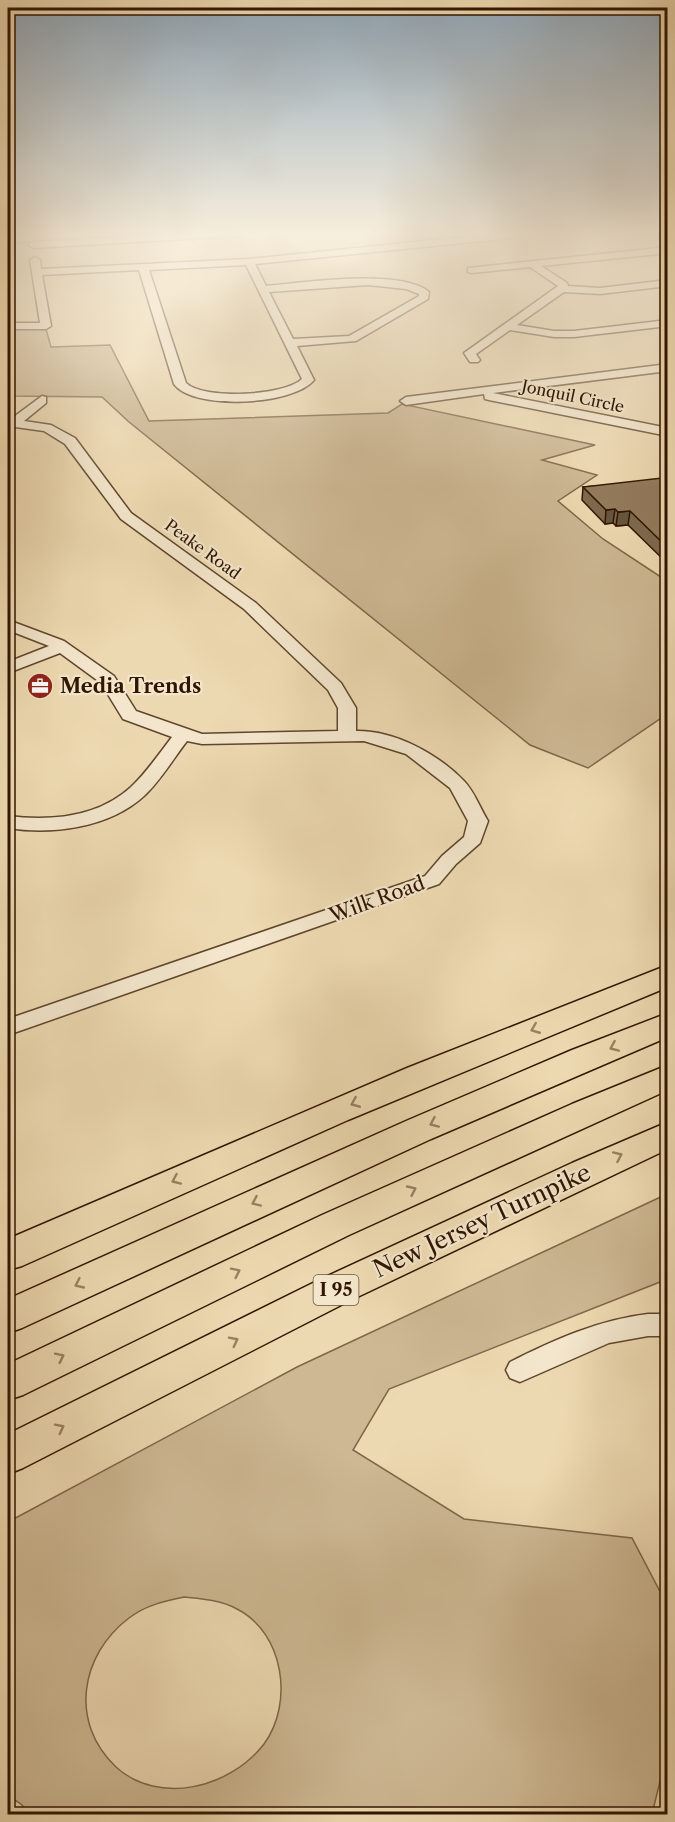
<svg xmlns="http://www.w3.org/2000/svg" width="675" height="1822" font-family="'Libre Caslon Text',serif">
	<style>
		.green { fill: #cdb893; stroke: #7f664a; stroke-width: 1.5; fill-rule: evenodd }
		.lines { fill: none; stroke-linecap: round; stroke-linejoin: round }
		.minor-casing { stroke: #60462c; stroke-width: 3 }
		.highway-casing { stroke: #311500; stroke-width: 3 }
		.minor { fill: #f3e6cc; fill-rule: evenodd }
		.highway { fill: #edd9b1; fill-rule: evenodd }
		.wall { fill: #7e6a4f; stroke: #311500; stroke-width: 1.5 }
		.shaded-wall { fill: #675640; stroke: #311500; stroke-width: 1.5 }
		.building { fill: #937b5c; stroke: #311500; stroke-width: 1.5 }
		.oneway { stroke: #988161 }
		.labels { text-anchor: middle; stroke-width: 4.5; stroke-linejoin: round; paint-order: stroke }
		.far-street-label { font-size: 16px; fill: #311500; stroke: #f3e6cc }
		.shield { fill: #f3e6cc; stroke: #6b543d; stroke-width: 1.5 }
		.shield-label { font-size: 18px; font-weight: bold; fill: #311500 }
		.poi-label { font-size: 20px; font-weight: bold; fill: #311500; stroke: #f3e6cc; text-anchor: start }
		.street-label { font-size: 20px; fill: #311500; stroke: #f3e6cc }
		.near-street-label { font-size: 24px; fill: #311500; stroke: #f3e6cc }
	</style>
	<rect width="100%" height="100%" fill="#edd9b1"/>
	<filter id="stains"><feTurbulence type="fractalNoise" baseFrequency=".00333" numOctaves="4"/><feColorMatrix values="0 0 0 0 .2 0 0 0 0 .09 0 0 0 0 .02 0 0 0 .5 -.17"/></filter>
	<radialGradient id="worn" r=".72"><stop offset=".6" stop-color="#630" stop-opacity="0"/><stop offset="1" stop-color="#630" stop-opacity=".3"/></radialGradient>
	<g class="green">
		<polygon points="8,329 46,329 51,347 110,345 149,421 388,413 402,404 595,445 542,460 597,475 558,501 603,539 667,581 667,714 588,768 530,745 129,422 102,397 8,396"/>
		<path d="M 667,1194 L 667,1277 L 660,1282 L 389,1389 L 353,1450 L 464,1519 L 632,1538 L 667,1605 L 667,1753 L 652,1814 L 28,1814 L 22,1805 L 8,1795 L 8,1522 L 297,1367 ZM 184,1597 C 203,1599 220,1600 237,1609 C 284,1633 294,1703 264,1744 C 230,1788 159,1806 116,1767 C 69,1723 80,1655 129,1618 C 146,1605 165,1601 184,1597 Z"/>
	</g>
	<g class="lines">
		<g class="minor-casing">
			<g id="minor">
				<polygon points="186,233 243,233 238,236 33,248 28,245 33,242"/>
				<path d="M 503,233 L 538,233 L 533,236 L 255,264 L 266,286 C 303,283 400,268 429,292 L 428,299 L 356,341 L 297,346 L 314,380 C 294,405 194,411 174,384 L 139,270 L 42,275 L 51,326 L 46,329 L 8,329 L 8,323 L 40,323 L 30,260 L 35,257 L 40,260 L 41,269 L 249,259 ZM 246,265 L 302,379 C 284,396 204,400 186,383 L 149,270 ZM 368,285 L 406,289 L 419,294 L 419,296 L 349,336 L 293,339 L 269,292 Z"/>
				<polygon points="31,236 36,239 34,241 8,243 8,237"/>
				<polygon points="668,247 668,253 541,266 567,283 568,286 600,288 668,280 668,286 600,294 564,292 517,325 554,331 574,331 668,320 668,326 574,337 554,337 510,330 476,354 480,360 478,362 470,362 464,353 558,286 530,267 472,273 468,272 468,268"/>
				<polygon points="668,364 668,371 493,393 668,428 668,436 489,400 485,399 484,394 406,405 400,401 406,397"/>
				<path d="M 42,396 L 46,397 L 46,403 L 24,421 L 51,425 L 75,438 L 131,513 L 256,603 L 341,683 L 356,708 L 356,731 C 394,730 438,754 464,781 C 474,791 480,808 488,821 L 480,843 L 456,864 L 439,884 L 8,1035 L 8,1019 L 425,876 L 442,856 L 464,837 L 468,821 L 450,788 L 406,754 L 364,741 L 202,744 L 187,741 C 173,759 161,780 144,796 C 109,828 52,835 8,828 L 8,816 C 50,821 97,818 131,787 C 146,773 159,754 172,737 L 123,719 L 101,683 L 60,653 L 8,673 L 8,662 L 49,646 L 8,630 L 8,620 L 64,641 L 114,676 L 136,711 L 202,734 L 338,731 L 338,708 L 328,690 L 244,609 L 121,519 L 65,444 L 44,431 L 8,426 L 8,418 L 11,419 Z"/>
				<path d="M 648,1314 L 668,1314 L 668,1336 L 648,1336 L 609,1343 L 520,1382 L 510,1378 L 506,1370 L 510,1362 C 554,1340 598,1320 648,1314 Z"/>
			</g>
		</g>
		<g class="highway-casing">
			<g id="highway">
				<polygon points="668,965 668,987 348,1120 22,1266 8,1270 8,1239 407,1068"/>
				<polygon points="668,1013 668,1037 431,1139 22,1328 8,1333 8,1299 406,1121 572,1050"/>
				<polygon points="668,1065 668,1090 349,1235 23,1395 8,1400 8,1364 322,1215 572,1104"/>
				<polygon points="668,1122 668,1149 349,1301 23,1468 8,1474 8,1434 321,1279 572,1163"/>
			</g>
		</g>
		<use href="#minor" class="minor"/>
		<use href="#highway" class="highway"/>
	</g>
	<polygon class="wall" points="668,481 668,564 628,525 616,526 613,523 605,524 582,500 583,487"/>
	<g class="shaded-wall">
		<polygon points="615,509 613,523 605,524 606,510"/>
		<polygon points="630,511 628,525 616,526 618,512"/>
	</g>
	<polygon class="building" points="662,478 665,481 668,481 668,548 630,511 618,512 615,509 606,510 583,487"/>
	<defs><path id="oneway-chevron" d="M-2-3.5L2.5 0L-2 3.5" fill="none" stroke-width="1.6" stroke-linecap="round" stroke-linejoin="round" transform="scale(1.5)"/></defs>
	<g class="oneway">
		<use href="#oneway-chevron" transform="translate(535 1029) rotate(158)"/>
		<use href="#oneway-chevron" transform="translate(614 1047) rotate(157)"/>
		<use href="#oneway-chevron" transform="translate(355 1103) rotate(157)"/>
		<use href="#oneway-chevron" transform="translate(434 1123) rotate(156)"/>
		<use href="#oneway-chevron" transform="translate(618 1156) rotate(-24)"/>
		<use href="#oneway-chevron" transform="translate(176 1180) rotate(156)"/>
		<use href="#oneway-chevron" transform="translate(412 1190) rotate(-25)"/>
		<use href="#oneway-chevron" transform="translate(256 1202) rotate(156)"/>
		<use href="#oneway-chevron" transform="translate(236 1272) rotate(-26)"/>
		<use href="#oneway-chevron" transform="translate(79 1284) rotate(155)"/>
		<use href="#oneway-chevron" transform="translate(234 1341) rotate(-27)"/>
		<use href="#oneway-chevron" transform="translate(60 1357) rotate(-26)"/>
		<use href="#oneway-chevron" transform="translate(60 1428) rotate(-27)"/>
	</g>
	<linearGradient id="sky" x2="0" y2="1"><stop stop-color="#90a8ba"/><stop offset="0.48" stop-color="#f7eedc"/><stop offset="1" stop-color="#f7eedc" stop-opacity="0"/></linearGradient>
	<rect width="675" height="488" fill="url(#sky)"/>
	<defs>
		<g id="office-disc" transform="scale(1.35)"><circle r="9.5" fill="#8f2418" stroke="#f3e6cc"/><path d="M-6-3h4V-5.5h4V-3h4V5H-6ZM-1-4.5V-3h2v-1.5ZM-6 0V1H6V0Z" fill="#fff"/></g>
	</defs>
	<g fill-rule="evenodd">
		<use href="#office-disc" x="40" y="686"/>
	</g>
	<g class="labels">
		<g class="far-street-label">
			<text transform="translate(573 396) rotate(12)" y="6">Jonquil Circle</text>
			<text transform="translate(203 549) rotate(36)" y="6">Peake Road</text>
		</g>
		<rect class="shield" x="313.5" y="1275" width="45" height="30" rx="4.5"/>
		<g class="shield-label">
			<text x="336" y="1296">I 95</text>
		</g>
		<g class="poi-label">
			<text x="60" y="693">Media Trends</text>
		</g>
		<g class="street-label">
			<text transform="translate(377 899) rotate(-20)" y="7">Wilk Road</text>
		</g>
		<g class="near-street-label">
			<text transform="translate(482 1221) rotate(-25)" y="8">New Jersey Turnpike</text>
		</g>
	</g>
	<rect width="675" height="1822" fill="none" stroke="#edd9b1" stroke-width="30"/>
	<rect x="9" y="9" width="657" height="1804" fill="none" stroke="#311500" stroke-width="3"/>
	<rect x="15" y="15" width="645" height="1792" fill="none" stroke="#311500" stroke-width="1.5"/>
	<rect width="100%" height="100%" filter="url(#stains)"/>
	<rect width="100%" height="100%" fill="url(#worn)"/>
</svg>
